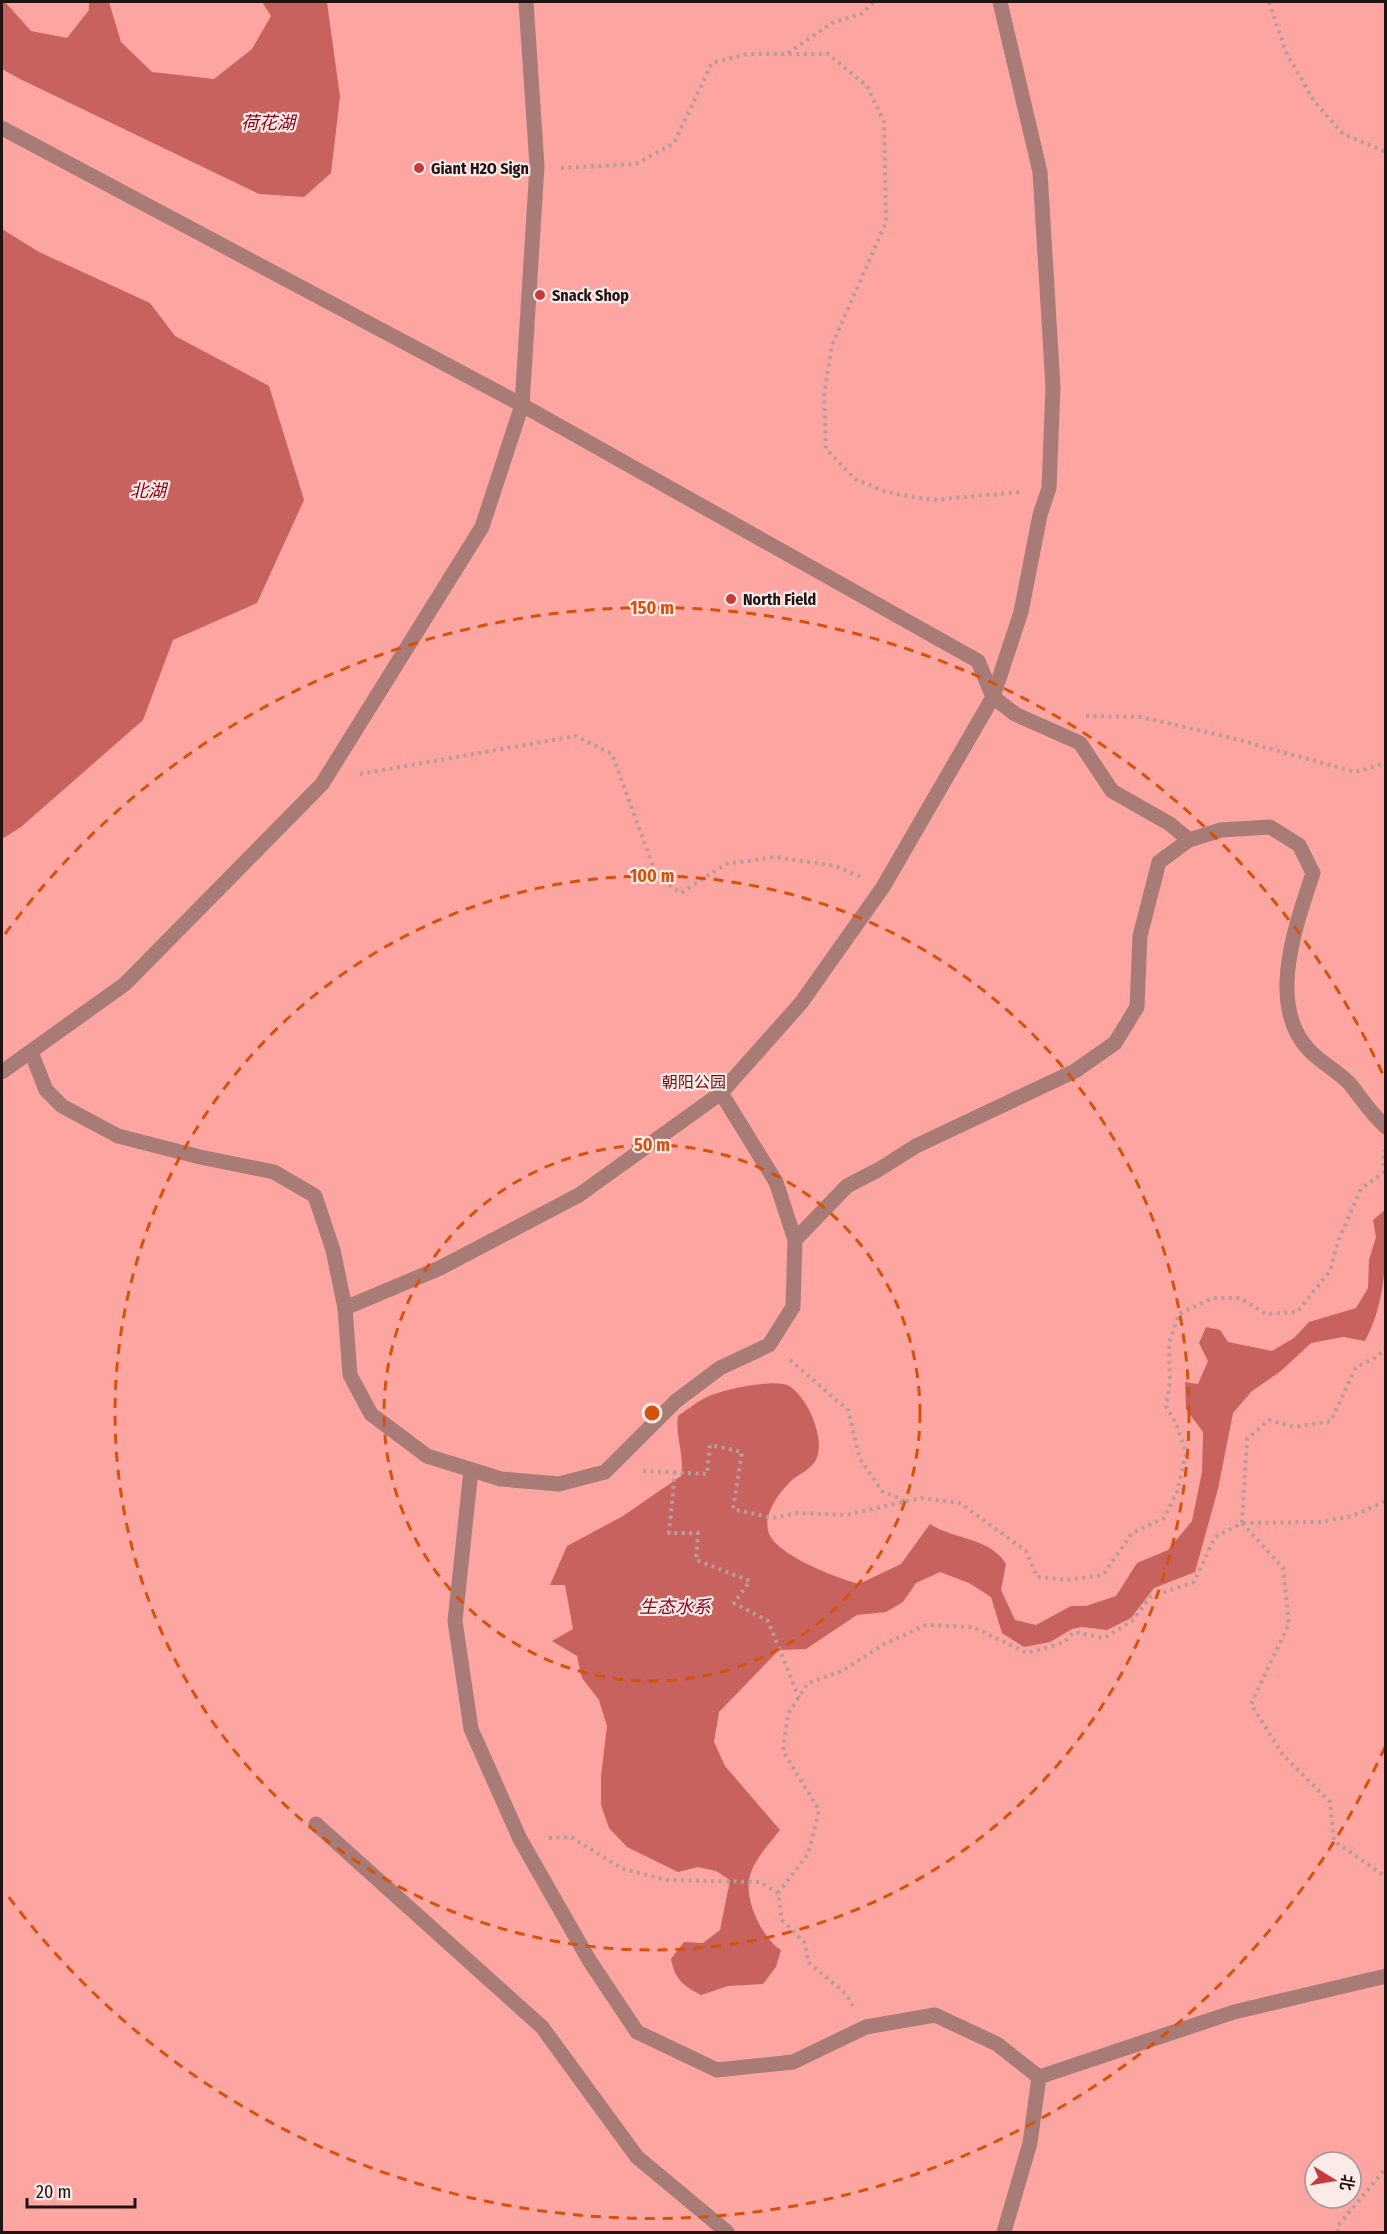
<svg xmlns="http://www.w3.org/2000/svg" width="1387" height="2234" font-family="'Fira Sans Condensed','Noto Sans SC',sans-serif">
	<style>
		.green { fill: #fda6a1; fill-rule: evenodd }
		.water { fill: #c7625f }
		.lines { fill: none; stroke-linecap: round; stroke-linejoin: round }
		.path { stroke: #bb9b98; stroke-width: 4; stroke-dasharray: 3 4.5; stroke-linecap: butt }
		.service { stroke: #a97b77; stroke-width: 15 }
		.ring { fill: none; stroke: #d4520d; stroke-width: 3; stroke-dasharray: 10 8 }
		.poi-dot { fill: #c8393e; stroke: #faeae8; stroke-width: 2 }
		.labels { text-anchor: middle; stroke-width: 4.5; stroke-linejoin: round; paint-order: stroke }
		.poi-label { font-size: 16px; font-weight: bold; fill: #211312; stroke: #faeae8; text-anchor: start }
		.park-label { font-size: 16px; fill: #6d0e16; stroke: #faeae8 }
		.water-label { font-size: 18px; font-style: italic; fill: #880117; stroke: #faeae8 }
		.centre { fill: #d4520d; stroke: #faeae8; stroke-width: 3 }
		.ring-label { font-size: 18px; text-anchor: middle; font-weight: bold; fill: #d4520d; stroke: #faeae8; stroke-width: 4.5; stroke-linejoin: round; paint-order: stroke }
	</style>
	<rect width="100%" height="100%" fill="#fed6d3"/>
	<path class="green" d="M 2,2 L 1385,2 L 1385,2232 L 2,2232 ZM 1315,2162 L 1351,2162 L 1351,2198 L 1315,2198 Z"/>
	<g class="water">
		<polygon points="2,2 5,2 31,31 67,38 89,10 89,2 109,2 121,42 152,72 214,79 252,49 271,16 262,2 327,2 340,97 331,173 304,197 259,194 20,79 2,69"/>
		<polygon points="2,229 39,252 150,303 175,336 269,386 304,500 257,603 173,640 143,720 21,827 2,839"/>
		<path d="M 1385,1210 C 1386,1257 1387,1299 1365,1341 L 1343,1337 L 1311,1343 L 1281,1371 L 1252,1391 L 1233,1413 L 1218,1489 L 1195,1572 L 1154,1588 L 1131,1618 L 1107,1630 L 1082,1627 L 1072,1629 L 1050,1642 L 1024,1647 L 1002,1633 L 991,1597 L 969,1583 L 940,1572 L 916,1583 L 903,1602 L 886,1612 L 857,1615 L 806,1649 L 779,1650 L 719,1712 L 714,1742 L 725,1766 L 780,1830 C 769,1844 753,1861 749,1879 C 745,1901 762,1938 781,1950 L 776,1967 L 763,1984 L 728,1986 L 701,1995 C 684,1986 675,1980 671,1959 L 684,1942 L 703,1943 L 720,1930 L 730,1880 L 716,1871 L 698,1867 L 678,1872 L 627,1847 L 609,1828 L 601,1805 L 601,1776 L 607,1726 L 599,1700 L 582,1678 L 577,1656 L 552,1641 L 573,1629 L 565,1585 L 550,1585 L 567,1546 L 623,1516 L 681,1476 C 685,1456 675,1437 678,1416 C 687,1410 695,1403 705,1398 C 720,1390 774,1378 789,1386 C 797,1390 808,1406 811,1414 C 816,1426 821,1441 818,1454 C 814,1470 800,1472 790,1482 C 779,1493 764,1513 768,1530 C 772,1554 837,1578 859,1584 L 901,1564 L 930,1524 C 954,1540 990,1537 1006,1564 L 1001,1590 L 1015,1620 L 1036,1625 L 1071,1606 L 1086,1606 L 1116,1596 L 1137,1563 L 1168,1550 L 1192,1521 L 1202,1472 L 1203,1432 L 1186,1409 L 1185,1382 L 1198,1384 L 1208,1361 L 1199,1343 L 1206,1327 L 1220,1330 L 1228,1342 L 1272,1351 L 1294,1338 L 1309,1322 L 1356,1308 L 1368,1288 L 1369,1260 L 1376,1237 L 1373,1220 Z"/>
	</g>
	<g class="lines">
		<g class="path">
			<polyline points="1269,2 1286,52 1314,101 1343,134 1386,152"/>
			<polyline points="788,53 832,23 861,14 874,2"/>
			<polyline points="561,168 636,164 674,143 712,63 747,54 828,54 867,86 884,122 886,222 832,345 824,395 826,449 855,479 886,492 932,500 1021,492"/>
			<polyline points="1086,716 1141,717 1228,737 1355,772 1386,763"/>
			<polyline points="360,774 576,736 612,754 657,877 681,893 726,864 775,857 836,866 861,877"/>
			<polyline points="790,1360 848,1410 860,1459 882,1491 905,1501"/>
			<polyline points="643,1471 707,1474 710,1445 742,1452 733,1509 772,1518 797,1513 846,1515 921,1498 960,1503 1026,1551 1037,1577 1067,1580 1103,1575 1132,1533 1164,1518 1177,1492 1186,1453 1177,1426 1166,1406 1170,1381 1169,1343 1179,1314 1213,1298 1240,1298 1266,1314 1297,1312 1330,1271 1339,1239 1361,1189 1384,1172 1384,1150"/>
			<polyline points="675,1471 669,1533 698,1533 696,1560 750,1581 734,1603 768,1621 799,1698"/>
			<polyline points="1242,1523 1283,1568 1289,1624 1251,1704 1283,1755 1330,1802 1334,1841 1386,1877"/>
			<polyline points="1243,1523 1320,1522 1352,1516 1386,1501"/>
			<polyline points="549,1838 571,1837 623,1869 667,1880 760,1882 778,1893"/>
			<polyline points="853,2006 846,1994 808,1962 805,1943 782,1920 778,1893 808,1854 819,1810 783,1751 788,1714 808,1683 842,1671 884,1644 926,1625 973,1627 1027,1653 1063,1643 1074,1632 1104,1638 1132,1621 1150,1597 1194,1582 1215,1537 1242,1523 1247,1439 1269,1420 1294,1427 1331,1421 1356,1367 1375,1358 1386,1348"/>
			<polyline points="1338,2232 1337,2227 1386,2168"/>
		</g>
		<g class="service">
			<polyline points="2,128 522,405 978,661 993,697 1015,714 1080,743 1112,791 1170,824 1189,840"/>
			<polyline points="31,1052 46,1090 62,1106 118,1136 200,1157 274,1172 315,1196 333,1250 345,1308 350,1375 371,1414 427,1456 501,1479 559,1484 605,1472 676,1401 720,1368 769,1345 793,1307 795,1240 776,1182 721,1093"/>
			<polyline points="2,1072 125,984 322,784 482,527 522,405 537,166 526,2"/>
			<path d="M 795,1240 L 847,1186 L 878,1170 L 916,1146 L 1075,1071 L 1115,1043 L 1137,1007 L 1140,936 L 1159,862 L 1189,840 L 1221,830 L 1270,827 L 1299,845 L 1313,873 C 1296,925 1265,1007 1311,1052 C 1323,1064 1339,1072 1350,1084 C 1362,1099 1371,1114 1386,1127"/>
			<polyline points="345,1308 440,1268 579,1195 721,1093 801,1003 883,887 993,697 1021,612 1040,515 1049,488 1053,387 1040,172 1000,2"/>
			<polyline points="471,1470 455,1621 471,1729 520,1839 589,1960 637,2032 717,2070 793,2062 866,2027 935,2015 997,2044 1039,2077"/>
			<polyline points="316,1824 542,2027 637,2157 727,2232"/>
			<polyline points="1004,2232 1030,2143 1039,2077 1234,2012 1386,1976"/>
		</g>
	</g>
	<g class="ring">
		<circle cx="652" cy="1413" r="268"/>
		<circle cx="652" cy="1413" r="537"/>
		<path d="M1385 1747A805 805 0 0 1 5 1892M5 934A805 805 0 0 1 1385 1079"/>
	</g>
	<g class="poi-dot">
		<circle cx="419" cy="168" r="6"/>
		<circle cx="540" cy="295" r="6"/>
		<circle cx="731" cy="599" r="6"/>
	</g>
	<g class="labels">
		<g class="poi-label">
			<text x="431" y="174">Giant H2O Sign</text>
			<text x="552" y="301">Snack Shop</text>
			<text x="743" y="605">North Field</text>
		</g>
		<g class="park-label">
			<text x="694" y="1088">朝阳公园</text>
		</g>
		<g class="water-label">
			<text x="268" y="129">荷花湖</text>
			<text x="148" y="497">北湖</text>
			<text x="675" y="1613">生态水系</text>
		</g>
	</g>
	<circle cx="652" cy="1413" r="9" class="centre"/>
	<g class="ring-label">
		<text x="652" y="614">150 m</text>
		<text x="652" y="882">100 m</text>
		<text x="652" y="1151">50 m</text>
	</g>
	<rect width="1387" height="2234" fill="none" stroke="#211312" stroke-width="6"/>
	<g transform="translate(1333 2180) rotate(101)"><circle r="28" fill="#faeae8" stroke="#a39492" stroke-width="1.5"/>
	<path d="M0-4.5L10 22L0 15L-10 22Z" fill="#c8393e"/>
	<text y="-9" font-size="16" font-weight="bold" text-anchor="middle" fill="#211312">北</text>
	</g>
	<path d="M27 2198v9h108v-9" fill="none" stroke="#211312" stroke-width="3"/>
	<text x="36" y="2198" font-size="18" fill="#211312" stroke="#faeae8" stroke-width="4.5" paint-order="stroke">20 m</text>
</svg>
